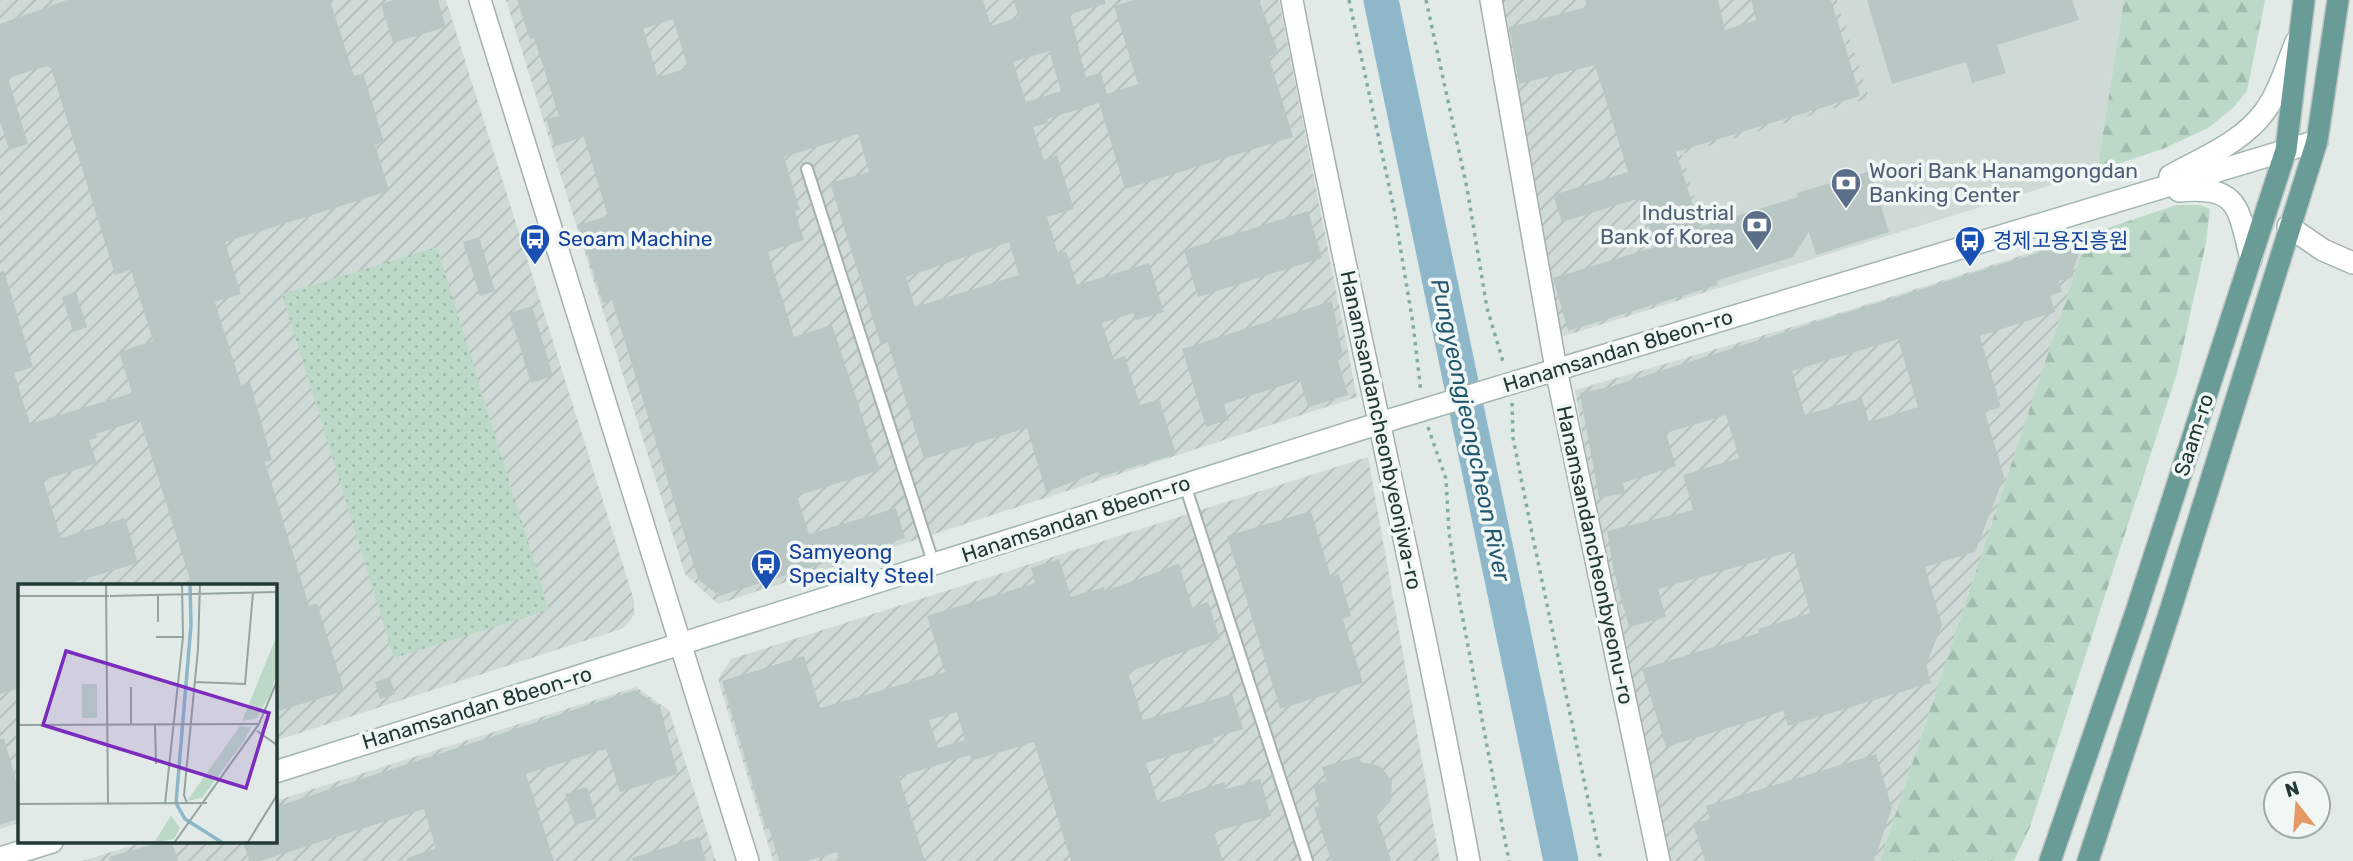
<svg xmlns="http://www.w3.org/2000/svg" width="2353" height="861" font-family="Rubik,'Noto Sans KR',sans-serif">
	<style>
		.built { fill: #cfdad7 }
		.industrial { fill: url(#industrial-furrows) }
		.grass { fill: url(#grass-dots) }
		.forest { fill: url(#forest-firs) }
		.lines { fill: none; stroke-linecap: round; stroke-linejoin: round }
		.river { stroke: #8eb8ca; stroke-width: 35 }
		.building { fill: #b9c7c4; fill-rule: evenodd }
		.lane-casing { stroke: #a4b1ae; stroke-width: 14 }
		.street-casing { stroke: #a4b1ae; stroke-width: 24 }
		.secondary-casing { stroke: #a1b5b1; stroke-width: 24 }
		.primary-casing { stroke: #bdc4c3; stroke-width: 24 }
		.path { stroke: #84aba5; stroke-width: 3.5; stroke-dasharray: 3.5 5; stroke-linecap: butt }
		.lane { stroke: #fff; stroke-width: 10 }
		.street { stroke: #fff; stroke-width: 21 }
		.secondary { stroke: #fff; stroke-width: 21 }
		.primary { stroke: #699c96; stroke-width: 21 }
		.secondary-bridge-casing { stroke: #a1b5b1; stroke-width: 24; stroke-linecap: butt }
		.secondary-bridge { stroke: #fff; stroke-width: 21 }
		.labels { text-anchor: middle; stroke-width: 7; stroke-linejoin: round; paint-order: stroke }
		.service-label { font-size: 21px; fill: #4e5e75; stroke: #f1f7f5; text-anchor: start }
		.transit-label { font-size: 21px; fill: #164399; stroke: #f1f7f5; text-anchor: start }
		.street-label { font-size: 21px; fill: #233936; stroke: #f1f7f5 }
		.water-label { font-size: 23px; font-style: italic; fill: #23576f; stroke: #f1f7f5 }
		.inset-river { fill: none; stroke: #8eb8ca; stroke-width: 3.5 }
		.inset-road { fill: none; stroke: #95a3a0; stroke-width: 2 }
		.view { fill: #7b2cbf; fill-opacity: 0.15; stroke: #7b2cbf; stroke-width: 3.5 }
		.inset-edge { fill: none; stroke: #233936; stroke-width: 3.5 }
	</style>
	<defs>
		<pattern id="industrial-furrows" width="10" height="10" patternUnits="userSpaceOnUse" patternTransform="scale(1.75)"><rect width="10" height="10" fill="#cfdad7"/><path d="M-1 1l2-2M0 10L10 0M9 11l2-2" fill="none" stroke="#b1bcb9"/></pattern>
		<pattern id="grass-dots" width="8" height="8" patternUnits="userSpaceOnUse" patternTransform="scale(1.75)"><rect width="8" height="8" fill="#bcd9c8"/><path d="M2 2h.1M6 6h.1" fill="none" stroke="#a1bbac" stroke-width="1.8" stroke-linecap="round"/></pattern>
		<pattern id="forest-firs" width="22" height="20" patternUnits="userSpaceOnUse" patternTransform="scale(1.75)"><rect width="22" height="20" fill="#bcd9c8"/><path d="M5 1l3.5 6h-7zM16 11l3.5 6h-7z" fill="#a1bbac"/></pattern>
	</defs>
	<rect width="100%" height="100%" fill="#e1eae7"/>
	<polygon class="built" points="1837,0 2124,0 2097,171 1722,287 1681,154 1868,98"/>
	<g class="industrial">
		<polygon points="0,0 446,0 634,600 634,615 624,628 275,741 275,586 19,586 19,823 0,829"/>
		<polygon points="506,0 1279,0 1357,397 718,604 685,574"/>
		<polygon points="1498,0 1837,0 1869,98 1682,154 1722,287 1561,337"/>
		<polygon points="2087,235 1880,861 1669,861 1595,508 1575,390 1833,315"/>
		<polygon points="1368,457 1440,861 773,861 718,679 731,659"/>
		<polygon points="636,687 669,710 716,861 82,861 144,842 275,842 275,801"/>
	</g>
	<polygon class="grass" points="437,247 549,610 394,658 282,294"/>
	<g class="forest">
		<polygon points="2124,0 2265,0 2247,91 2233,108 2208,128 2165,148 2097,171"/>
		<polygon points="2176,205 2200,205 2210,209 2206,243 2177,373 2030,827 2014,861 1880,861 2087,235"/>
	</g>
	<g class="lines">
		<polyline class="river" points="1381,0 1561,861"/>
	</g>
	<g class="building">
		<polygon points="67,0 330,0 354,76 363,73 384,142 375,145 389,191 225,242 241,294 215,302 241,385 250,382 272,460 265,462 309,606 317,603 344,691 275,712 275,586 192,586 140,420 96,434 97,438 89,440 97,463 43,480 61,538 125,518 138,563 61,586 19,586 19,688 0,694 0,272 4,271 33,367 14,373 30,424 132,393 119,352 153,341 131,270 115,275 51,68 47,66 8,78 28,144 9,150 0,121 0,24"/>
		<polygon points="394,0 438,0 446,27 393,43 381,4"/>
		<path d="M 517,0 L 983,0 L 991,26 L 1019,17 L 1013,0 L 1105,0 L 1105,4 L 1070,14 L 1086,77 L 1101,73 L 1107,94 L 1138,84 L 1114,6 L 1133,0 L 1259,0 L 1279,54 L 1269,57 L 1293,137 L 1125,189 L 1099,103 L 1047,119 L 1048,123 L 1033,127 L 1044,160 L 1057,155 L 1074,209 L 1047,217 L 1058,254 L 1066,251 L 1077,285 L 1149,263 L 1164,312 L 1136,320 L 1133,313 L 1102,323 L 1114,360 L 1125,356 L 1140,405 L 1159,399 L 1176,454 L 1100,477 L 1098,472 L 1046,492 L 1027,428 L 924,459 L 888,343 L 881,345 L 830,183 L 869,172 L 858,134 L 784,157 L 800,210 L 795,211 L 804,240 L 768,252 L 794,337 L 832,325 L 880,470 L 797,496 L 809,534 L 896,508 L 905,538 L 719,596 L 698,579 L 612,300 L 603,303 L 578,225 L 608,216 L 584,137 L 555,146 L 546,119 L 559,116 L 534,38 L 530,39 ZM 673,19 L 688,68 L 658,77 L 643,29 ZM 1049,51 L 1061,91 L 1026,102 L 1013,62 ZM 1009,242 L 1019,275 L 915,307 L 906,277 Z"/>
		<polygon points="1585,0 1718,0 1725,30 1756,20 1751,0 1831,0 1860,96 1676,152 1700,227 1798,197 1797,193 1870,171 1889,232 1816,255 1809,232 1793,257 1716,281 1718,285 1568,331 1553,278 1655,247 1640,198 1562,222 1553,195 1628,172 1595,65 1519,84 1509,27 1587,7"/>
		<polygon points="1867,0 2072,0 2079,20 1997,45 2006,73 1972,83 1966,62 1892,84"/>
		<polygon points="1308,211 1322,258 1198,297 1184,250"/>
		<polygon points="479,237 495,291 480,296 463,242"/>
		<path d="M 2085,238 L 2072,272 L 2073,277 L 2059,281 L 2062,292 L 2050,295 L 2055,312 L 1980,336 L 2001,407 L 1985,412 L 2004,477 L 1975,552 L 1925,567 L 1942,625 L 1926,665 L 1931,683 L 1788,726 L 1783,711 L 1666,747 L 1642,669 L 1759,633 L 1758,629 L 1810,613 L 1793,551 L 1658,589 L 1666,617 L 1629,627 L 1614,573 L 1607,531 L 1693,510 L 1683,475 L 1739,458 L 1726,415 L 1666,433 L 1676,466 L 1623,483 L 1625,493 L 1599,498 L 1580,393 L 1609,387 ZM 1898,339 L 1918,407 L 1869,422 L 1862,398 L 1805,415 L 1792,371 Z"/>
		<polygon points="76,292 87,327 73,332 62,297"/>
		<polygon points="1332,301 1343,356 1337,358 1348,395 1308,407 1300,380 1224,404 1229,420 1206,427 1182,349"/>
		<polygon points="532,306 553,376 531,383 509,313"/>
		<polygon points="1311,511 1331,577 1339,574 1351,616 1343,619 1363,683 1280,709 1227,536"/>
		<path d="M 1059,559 L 1071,597 L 1104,587 L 1105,591 L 1179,564 L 1192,607 L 1208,602 L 1220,639 L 1128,672 L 1143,720 L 1232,694 L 1243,729 L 1213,738 L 1214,743 L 1146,763 L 1158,803 L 1224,782 L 1227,789 L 1260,779 L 1271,816 L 1214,832 L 1223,861 L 1071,861 L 1034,742 L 971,761 L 970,755 L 899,777 L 925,861 L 839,861 L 837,852 L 808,861 L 779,861 L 769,828 L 766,829 L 722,681 L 804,656 L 820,708 L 945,672 L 927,616 L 1035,583 L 1031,568 ZM 957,712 L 965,740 L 938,748 L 929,720 Z"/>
		<polygon points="390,677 395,694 380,699 375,682"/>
		<polygon points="635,690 660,707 678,774 620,792 606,749 526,774 554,861 407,861 407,858 436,848 424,809 260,861 249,861 243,842 275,842 275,807"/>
		<polygon points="0,739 4,739 19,790 19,819 0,825"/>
		<polygon points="1876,754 1892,808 1874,861 1705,861 1693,824 1710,819 1706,806"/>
		<polygon points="1359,756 1361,762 1380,766 1392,781 1391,801 1377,816 1391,861 1331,861 1314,807 1319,806 1313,785 1326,781 1322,767"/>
		<polygon points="587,787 597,818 575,825 565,794"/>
		<polygon points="699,837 706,861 633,861 632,858"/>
		<polygon points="160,842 172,842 178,861 110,861 109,857"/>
	</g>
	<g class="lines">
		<g class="lane-casing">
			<g id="lane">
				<polyline points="807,169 934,565"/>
				<polyline points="1185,485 1307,861"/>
			</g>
		</g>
		<g class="street-casing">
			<g id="street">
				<polyline points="480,0 748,861"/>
				<path d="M 1292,0 C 1346,288 1416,573 1469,861"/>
				<polyline points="1491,0 1556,369 1659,861"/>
				<polyline points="2288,226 2323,250 2353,263"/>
			</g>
		</g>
		<g class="secondary-casing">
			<g id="secondary">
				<path d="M 2170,176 C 2202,158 2243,142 2265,111 C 2279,92 2287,64 2296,42"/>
				<path d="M 2179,191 C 2240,185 2238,208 2251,259"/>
				<polyline points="1542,374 2317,141"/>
				<polyline points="275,772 1393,419"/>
				<polyline points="0,858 52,842"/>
			</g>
		</g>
		<g class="primary-casing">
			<g id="primary">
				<polyline points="2050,861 2135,615 2286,150 2304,0"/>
				<polyline points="2088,861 2171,608 2317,141 2338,0"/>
			</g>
		</g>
		<g class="path">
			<polyline points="1349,0 1394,209 1413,324 1421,392"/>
			<polyline points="1426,0 1467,188 1487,308 1504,365"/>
			<polyline points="1512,403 1513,438 1533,538 1601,861"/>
			<polyline points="1428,427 1446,479 1449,533 1460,604 1509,861"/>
		</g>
		<use href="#lane" class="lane"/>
		<use href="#street" class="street"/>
		<use href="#secondary" class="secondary"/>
		<use href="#primary" class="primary"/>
		<g class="secondary-bridge-casing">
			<polyline id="secondary-bridge" points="1393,419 1542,374"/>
		</g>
		<use href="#secondary-bridge" class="secondary-bridge"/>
	</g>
	<defs>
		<g id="bank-pin" transform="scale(1.575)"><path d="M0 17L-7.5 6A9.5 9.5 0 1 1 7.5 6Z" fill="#5c6f8a" stroke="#f1f7f5"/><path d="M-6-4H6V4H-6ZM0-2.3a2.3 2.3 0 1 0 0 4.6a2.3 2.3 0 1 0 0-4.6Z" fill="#fff"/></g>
		<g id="bus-pin" transform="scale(1.575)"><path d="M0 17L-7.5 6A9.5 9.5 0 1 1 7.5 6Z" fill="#1a4fb4" stroke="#f1f7f5"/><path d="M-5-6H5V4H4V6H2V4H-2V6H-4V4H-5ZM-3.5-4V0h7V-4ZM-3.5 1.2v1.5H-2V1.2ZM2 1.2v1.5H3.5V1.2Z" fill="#fff"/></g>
	</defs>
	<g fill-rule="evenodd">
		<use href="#bank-pin" x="1846" y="183"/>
		<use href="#bank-pin" x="1757" y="225"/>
		<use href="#bus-pin" x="535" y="239"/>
		<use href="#bus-pin" x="1970" y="241"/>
		<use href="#bus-pin" x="766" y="564"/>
	</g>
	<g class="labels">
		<g class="service-label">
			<text x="1869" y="178">Woori Bank Hanamgongdan<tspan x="1869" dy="24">Banking Center</tspan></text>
			<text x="1734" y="220" text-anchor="end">Industrial<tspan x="1734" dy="24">Bank of Korea</tspan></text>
		</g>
		<g class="transit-label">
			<text x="558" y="246">Seoam Machine</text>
			<text x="1993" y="248">경제고용진흥원</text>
			<text x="789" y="559">Samyeong<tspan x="789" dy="24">Specialty Steel</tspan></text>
		</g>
		<g class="street-label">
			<text transform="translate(1618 351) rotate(-17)" y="7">Hanamsandan 8beon-ro</text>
			<text transform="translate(1381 430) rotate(78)" y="7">Hanamsandancheonbyeonjwa-ro</text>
			<text transform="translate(2194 435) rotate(-72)" y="7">Saam-ro</text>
			<text transform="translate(1076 519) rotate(-18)" y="7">Hanamsandan 8beon-ro</text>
			<text transform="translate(1595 555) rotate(78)" y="7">Hanamsandancheonbyeonu-ro</text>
			<text transform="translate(477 708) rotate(-17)" y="7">Hanamsandan 8beon-ro</text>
		</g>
		<g class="water-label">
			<text transform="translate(1471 430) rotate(78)" y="8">Pungyeongjeongcheon River</text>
		</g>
	</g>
	<g transform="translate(18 584)">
		<rect width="259" height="259" fill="#e1eae7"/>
		<path d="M 64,100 L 79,100 L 79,134 L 64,134 Z" fill="#bcd9c8"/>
		<path d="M 259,51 L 259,89 L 252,110 L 239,134 L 224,137 ZM 222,142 L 233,143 L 226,157 L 184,214 L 169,217 ZM 153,231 L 162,244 L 156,255 L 136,259 Z" fill="#bcd9c8"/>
		<path class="inset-river" d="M 172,0 L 173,41 L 158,219 L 167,235 L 205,259"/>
		<path class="inset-road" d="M 88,0 L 90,219M 0,12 L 91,12M 92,12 L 259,8M 140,38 L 140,12M 138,53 L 165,53M 177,98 L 227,100 L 235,9M 113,103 L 113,140M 137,140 L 138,180M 0,141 L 241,140M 239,147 L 259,161M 169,219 L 166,211 L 180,65 L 182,0M 0,220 L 189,219M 147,220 L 165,53 L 164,0M 156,259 L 241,140 L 259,97M 224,259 L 230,258 L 259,211"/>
		<path class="view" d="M 48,67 L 251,129 L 228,204 L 25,141 Z"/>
		<rect width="259" height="259" class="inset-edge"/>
	</g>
	<g transform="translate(2297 805) rotate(343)"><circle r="33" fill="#f1f7f5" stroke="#9faba9" stroke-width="2"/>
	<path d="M0-5L12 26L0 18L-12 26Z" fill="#e59864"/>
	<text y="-10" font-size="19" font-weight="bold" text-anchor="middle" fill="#233936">N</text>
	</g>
</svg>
